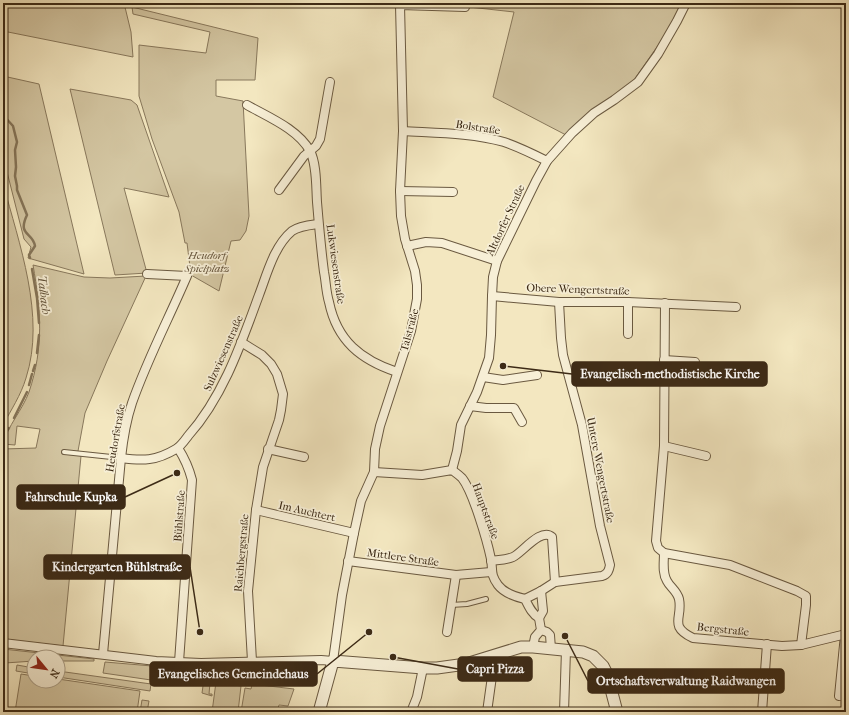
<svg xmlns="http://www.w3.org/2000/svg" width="849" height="715" font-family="'IM FELL French Canon',serif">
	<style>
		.green { fill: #d4c7a3; stroke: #88785c }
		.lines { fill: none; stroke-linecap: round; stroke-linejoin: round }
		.stream { stroke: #857559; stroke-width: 2.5 }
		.service-casing { stroke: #6a5940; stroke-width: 6 }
		.minor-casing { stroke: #6a5940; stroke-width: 10 }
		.tertiary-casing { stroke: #6a5940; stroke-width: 13 }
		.service { stroke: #f7efd6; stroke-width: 4 }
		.minor { stroke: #f7efd6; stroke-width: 8 }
		.tertiary { stroke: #f7efd6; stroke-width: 11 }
		.labels { text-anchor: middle; stroke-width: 3.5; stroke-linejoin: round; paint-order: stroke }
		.street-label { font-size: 11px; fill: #3c2a16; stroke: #f7efd6 }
		.park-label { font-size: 11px; font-style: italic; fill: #625139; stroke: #f7efd6 }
		.water-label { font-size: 12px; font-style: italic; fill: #605038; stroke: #f7efd6 }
		.leader { fill: none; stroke: #3c2a16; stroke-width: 1.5 }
		.callout-dot { fill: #3c2a16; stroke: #f7efd6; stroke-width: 1.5 }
		.callout { fill: #3c2a16; stroke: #3c2a16; stroke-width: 1.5 }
		.callout-label { font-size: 12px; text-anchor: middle; font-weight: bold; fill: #fff }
	</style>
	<rect width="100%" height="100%" fill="#f3e7c0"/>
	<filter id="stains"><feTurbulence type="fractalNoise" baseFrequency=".005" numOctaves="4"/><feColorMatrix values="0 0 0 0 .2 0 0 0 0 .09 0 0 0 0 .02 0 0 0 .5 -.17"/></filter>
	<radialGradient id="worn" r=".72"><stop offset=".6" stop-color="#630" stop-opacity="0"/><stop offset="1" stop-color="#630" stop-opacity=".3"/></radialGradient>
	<g class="green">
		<polygon points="3,3 124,3 131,32 133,57 3,31"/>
		<polygon points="469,3 682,3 668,31 634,80 566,135 493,97 514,12 469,7"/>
		<polygon points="132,7 258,38 255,80 216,80 216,96 243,101 249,216 246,231 240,240 231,241 219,291 191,275 187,243 185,243 179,212 152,139 139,96 139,45 206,53 210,32 133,14"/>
		<polygon points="3,76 39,84 84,274 28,258 31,247 24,239 3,156"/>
		<polygon points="70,89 131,100 137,105 169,197 124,188 147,273 115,275"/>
		<path d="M 3,183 C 19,244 46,316 26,378 C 21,395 11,410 3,425 Z"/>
		<path d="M 33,265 L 84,277 L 110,278 L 146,276 L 107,361 L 85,413 L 78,451 L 81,456 L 63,646 L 3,639 L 3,449 L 36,448 L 40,429 L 17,426 L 15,445 L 3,444 C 7,427 23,409 29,392 C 44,347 41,311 33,265 Z"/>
		<polygon points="3,649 94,659 94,661 58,661 58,657 34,657 34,661 5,663 3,673"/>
		<polygon points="105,662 152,666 151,680 103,673"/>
		<polygon points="17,665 34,668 34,674 16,671"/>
		<polygon points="58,671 151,684 150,691 58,677"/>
		<polygon points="21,674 34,676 34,681 58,681 58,679 140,691 137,712 15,712"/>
		<polygon points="206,682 210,683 209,694 212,694 212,696 202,693 203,686"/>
		<polygon points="216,682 241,686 238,712 212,712"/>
		<polygon points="252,684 294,689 288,706 279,705 277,712 241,712 245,688 251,689"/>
		<polygon points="142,700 149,701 147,712 140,712"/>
		<polygon points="721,709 721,712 688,712 688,710"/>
	</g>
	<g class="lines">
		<g class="stream">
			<path d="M 3,115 L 13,126 L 17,142 L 15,150 L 16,167 L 15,176 L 17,186 L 17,190 L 27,215 C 17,236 33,232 35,246 L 29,255 L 30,258"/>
			<polyline points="32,269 37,298 39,323"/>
			<polyline points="37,353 39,335"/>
			<polyline points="33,371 35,365"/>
			<polyline points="29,385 32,374"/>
			<polyline points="14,418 27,392"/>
			<polyline points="3,436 9,428"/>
		</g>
		<g class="service-casing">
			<g id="service">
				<polyline points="384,3 400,5"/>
				<polyline points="64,452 121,458"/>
				<polyline points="451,605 467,604 486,599"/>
				<polyline points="172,676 199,678 201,663"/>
				<polyline points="721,711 762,711"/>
			</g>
		</g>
		<g class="minor-casing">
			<g id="minor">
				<path d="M 247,105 C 268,117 298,129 310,151 C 317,164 316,188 317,202 C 319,226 321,249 324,272 C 326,282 326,292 329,302 C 337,341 361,360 397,372"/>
				<path d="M 403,131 C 436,133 472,133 504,142 C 519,147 533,154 547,161"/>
				<polyline points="279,190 304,156 316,146 320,139 330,82"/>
				<polyline points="400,191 453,192"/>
				<polyline points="407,246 426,242 442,243 497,261"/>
				<polyline points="492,296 559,302 628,302 736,307"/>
				<polyline points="628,302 628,334"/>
				<polyline points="665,303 664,446 656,541 658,548 664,553 730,565 797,591 806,596 806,605 801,645"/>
				<polyline points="241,342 262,355 271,364 277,374 283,394 281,410 279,420 263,467 256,510 248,591 252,661"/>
				<polyline points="664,360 695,362"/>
				<polyline points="483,377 503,380 537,375"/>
				<polyline points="470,406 486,408 514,408 522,422"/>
				<polyline points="664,446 706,456"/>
				<path d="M 178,448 C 185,459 189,468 192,480 L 179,662"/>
				<polyline points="268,449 304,457"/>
				<path d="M 121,458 C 143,461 156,461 176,449 C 181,446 185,440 188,436 C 223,397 241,344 259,295 C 267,274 274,246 292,231 C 299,226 310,225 318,224"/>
				<polyline points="452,470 457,451 461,425 477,392 489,358 491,335 492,296 493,277 497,261 536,181 547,161 572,133 594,113 614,100 638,82 658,54 677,21 686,3"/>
				<path d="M 374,472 L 422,475 L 452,470 C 456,473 459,475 462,478 C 473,492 487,540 491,559 C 493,571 490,574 498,585 C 504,593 516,597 525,599 C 529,607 532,614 539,618 L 541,630 L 535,637 L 533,647"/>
				<polyline points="256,510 354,533"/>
				<path d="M 664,553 C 664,562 662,573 667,581 C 670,587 677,591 679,599 C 683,618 668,626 693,638 L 782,646 L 801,645 L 846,634"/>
				<polyline points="348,561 456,575 491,572"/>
				<path d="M 491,561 C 498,560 506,560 513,557 C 522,553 541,527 552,537 L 555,582"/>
				<path d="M 525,599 L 541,591 L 555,582 L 602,576 C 608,574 609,570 610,565 L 600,526 L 582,425 L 563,355 L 561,338 L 559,302"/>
				<polyline points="539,618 543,611 541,591"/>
				<polyline points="541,630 547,632 550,635 551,649"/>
				<polyline points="447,632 456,575"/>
				<polyline points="3,643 156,661 201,663 321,660 333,661 342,595 354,533 361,501 374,472 375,449 380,426 411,331 417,299 417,285 415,271 405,239 401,216 400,191 403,131 400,5 465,7"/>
				<path d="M 103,654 L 121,458 C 123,440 126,421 132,403 C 147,360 169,318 187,276 L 147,274"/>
				<polyline points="839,696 845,635"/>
				<polyline points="411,712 417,697 423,668"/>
				<polyline points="487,712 495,655"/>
				<polyline points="564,712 566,650"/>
				<polyline points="762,712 767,644"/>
			</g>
		</g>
		<g class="tertiary-casing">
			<polyline id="tertiary" points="319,712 333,661 423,668 437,668 466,664 521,647 533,647 583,652 593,656 603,666 607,674 617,712"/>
		</g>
		<use href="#service" class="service"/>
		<use href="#minor" class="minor"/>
		<use href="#tertiary" class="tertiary"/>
	</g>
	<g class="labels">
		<g class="street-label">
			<text transform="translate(478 127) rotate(9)" y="4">Bolstraße</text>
			<text transform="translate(505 220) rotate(-65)" y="4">Altdorfer Straße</text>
			<text transform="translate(336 264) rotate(82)" y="4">Lukwiesenstraße</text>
			<text transform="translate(578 289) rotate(2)" y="4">Obere Wengertstraße</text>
			<text transform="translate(409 330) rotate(-75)" y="4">Talstraße</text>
			<text transform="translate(223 353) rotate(-66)" y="4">Sulzwiesenstraße</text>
			<text transform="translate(115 438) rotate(-80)" y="4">Heudorfstraße</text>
			<text transform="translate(601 470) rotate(79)" y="4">Untere Wengertstraße</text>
			<text transform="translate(307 511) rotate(13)" y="4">Im Auchtert</text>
			<text transform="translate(486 511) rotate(70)" y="4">Hauptstraße</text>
			<text transform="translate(179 516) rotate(-86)" y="4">Bühlstraße</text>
			<text transform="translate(241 553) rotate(-85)" y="4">Raichbergstraße</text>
			<text transform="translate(403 557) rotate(8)" y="4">Mittlere Straße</text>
			<text transform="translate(723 629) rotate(6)" y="4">Bergstraße</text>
		</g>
		<g class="park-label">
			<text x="207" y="259">Heudorf<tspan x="207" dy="13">Spielplatz</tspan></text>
		</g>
		<g class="water-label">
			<text transform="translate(44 295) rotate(83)" y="4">Talbach</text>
		</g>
	</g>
	<path class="leader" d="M503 366L572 374M177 473L125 497M200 632L190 567M393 657L458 669M369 632L317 674M565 636L588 681"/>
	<g class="callout-dot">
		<circle cx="503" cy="366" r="4"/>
		<circle cx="177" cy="473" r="4"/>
		<circle cx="200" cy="632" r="4"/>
		<circle cx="393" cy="657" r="4"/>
		<circle cx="369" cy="632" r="4"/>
		<circle cx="565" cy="636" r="4"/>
	</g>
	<g class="callout">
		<rect x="572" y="362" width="195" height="24" rx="4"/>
		<rect x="17" y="485" width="108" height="24" rx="4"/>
		<rect x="44" y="555" width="146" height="24" rx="4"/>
		<rect x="458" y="657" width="74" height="24" rx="4"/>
		<rect x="150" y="662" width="167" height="24" rx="4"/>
		<rect x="588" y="669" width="196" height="24" rx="4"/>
	</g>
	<g class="callout-label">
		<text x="670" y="378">Evangelisch-methodistische Kirche</text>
		<text x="71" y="501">Fahrschule Kupka</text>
		<text x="117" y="571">Kindergarten Bühlstraße</text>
		<text x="495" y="673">Capri Pizza</text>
		<text x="233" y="678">Evangelisches Gemeindehaus</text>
		<text x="686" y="685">Ortschaftsverwaltung Raidwangen</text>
	</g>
	<rect width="849" height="715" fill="none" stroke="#f3e7c0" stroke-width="16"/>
	<rect x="4" y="4" width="841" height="707" fill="none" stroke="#3c2a16" stroke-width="2"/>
	<rect x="8" y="8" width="833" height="699" fill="none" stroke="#3c2a16"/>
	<g transform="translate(46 669) rotate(119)"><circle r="19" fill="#f7efd6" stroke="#aca089"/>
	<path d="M0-3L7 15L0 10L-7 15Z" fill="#8f2418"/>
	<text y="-6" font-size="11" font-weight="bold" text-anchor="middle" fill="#3c2a16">N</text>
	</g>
	<rect width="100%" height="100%" filter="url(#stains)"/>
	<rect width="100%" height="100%" fill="url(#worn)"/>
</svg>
